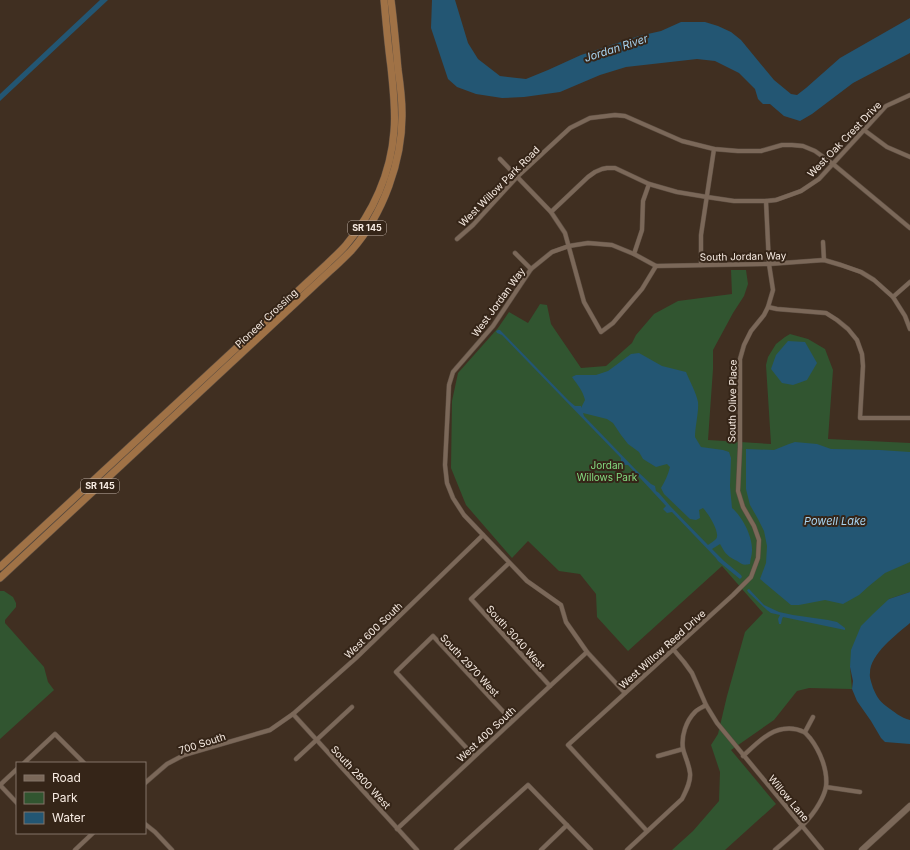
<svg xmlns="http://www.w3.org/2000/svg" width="910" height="850" font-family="Inter,sans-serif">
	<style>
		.green { fill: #315530 }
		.water { fill: #235673; fill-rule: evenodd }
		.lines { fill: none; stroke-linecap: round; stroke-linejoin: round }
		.minor-casing { stroke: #5d4e42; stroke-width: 5 }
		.secondary-casing { stroke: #5d4e42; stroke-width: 7 }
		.trunk-casing { stroke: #5d4e42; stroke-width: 8 }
		.minor { stroke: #7b6859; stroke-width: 4 }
		.secondary { stroke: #7b6859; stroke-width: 6 }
		.trunk { stroke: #a07246; stroke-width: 7 }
		.labels { text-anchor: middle; stroke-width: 4; stroke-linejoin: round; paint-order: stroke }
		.shield { fill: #352518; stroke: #beb0a6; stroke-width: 1 }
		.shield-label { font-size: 9px; font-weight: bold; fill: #f8ece3 }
		.street-label { font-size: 10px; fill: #f8ece3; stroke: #352518 }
		.park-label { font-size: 10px; fill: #84dc81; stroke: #352518 }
		.water-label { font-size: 11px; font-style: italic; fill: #a7d3ef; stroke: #352518 }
	</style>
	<rect width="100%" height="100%" fill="#402f21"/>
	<g class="green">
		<polygon points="731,270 746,270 748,284 744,296 733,313 713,350 713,369 708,440 771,444 766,365 768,357 776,344 785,337 790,334 808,339 825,349 833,370 828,439 910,443 910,592 889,599 850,667 852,689 809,688 797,691 774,720 731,750 776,804 725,850 672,850 693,831 719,801 720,772 711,745 718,734 727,696 745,632 763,613 722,566 628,651 597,617 596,594 580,574 559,571 528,541 512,558 466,505 451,468 452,401 458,373 498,328 509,312 528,323 540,304 547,305 551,324 581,368 606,366 632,343 636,335 654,314 678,301 732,294"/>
		<polygon points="0,591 4,591 13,597 16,603 16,607 5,620 5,623 44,667 48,682 54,690 0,739"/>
	</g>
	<g class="water">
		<polygon points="100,0 108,0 0,101 0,94"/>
		<polygon points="432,0 455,0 468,43 478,59 500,76 526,79 548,70 581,55 639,36 661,31 681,22 705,22 718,26 731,32 741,40 774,80 791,94 797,95 806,88 840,58 910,18 910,53 853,83 812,114 800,121 784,116 770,104 763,104 758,99 755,89 739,73 715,61 697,59 626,67 600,75 560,92 524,97 502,98 476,94 457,87 448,79 431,28"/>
		<path d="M 498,330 L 500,330 L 569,401 L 575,406 L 581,406 L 581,408 L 585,400 C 583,391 577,384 572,377 L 576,375 L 596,375 L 608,371 L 631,354 L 639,353 L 662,366 L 686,372 C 690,382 696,392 698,402 C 699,411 695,427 695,437 L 701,447 L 723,450 L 729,452 L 731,458 L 730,486 L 732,508 C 742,516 753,537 752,551 C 752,555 750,560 750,564 C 741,566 742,563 735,560 C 726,555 725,553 720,544 L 712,549 L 724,561 L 741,575 L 742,577 L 740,579 L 718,561 L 716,558 L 672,512 L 667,513 L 663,509 L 666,506 L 628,465 L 623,465 L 621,463 L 621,458 L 502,335 L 497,333 L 496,331 ZM 583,413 L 607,419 L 613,423 L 621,435 L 628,444 L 639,452 L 643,459 L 656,467 L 667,464 L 670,467 C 668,475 665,481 661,488 L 664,494 L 690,519 L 696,520 L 700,518 L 699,510 L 703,508 C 708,513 721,533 716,539 C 714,541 711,543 708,545 L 670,506 L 659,493 L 656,491 L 655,486 L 651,484 L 637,471 L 584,416 Z"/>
		<polygon points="788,341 805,342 817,363 807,380 793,385 782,383 771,369 776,355"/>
		<polygon points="795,442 817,444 831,449 880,450 910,452 910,562 885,573 869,586 859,595 843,604 825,600 799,605 791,605 760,579 766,563 767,546 764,531 758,519 750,505 746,489 746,449 774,450 789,444"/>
		<polygon points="749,589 764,605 779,612 793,615 828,620 837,622 845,628 845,630 783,617 782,619 781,624 779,624 778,619 780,615 771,613 767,610 748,592 747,590"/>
		<path d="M 910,592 L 910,623 C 897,634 870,654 870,673 C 869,677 872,684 873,688 C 876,695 879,701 886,706 C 893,711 901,718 910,720 L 910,744 L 885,742 L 881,738 L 871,721 L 857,701 L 852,689 L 853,681 L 850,667 L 851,650 L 861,626 L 873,614 L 889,599 Z"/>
	</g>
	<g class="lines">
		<g class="minor-casing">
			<g id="minor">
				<polyline points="864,130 887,147 910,157"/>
				<polyline points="500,159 551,212 565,233 584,302 601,332 613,323 642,289 656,266"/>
				<polyline points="551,212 588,177 595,172 602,169 607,168 615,168 649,184 677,192 707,197 734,201 766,201 776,200 790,195 801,191 819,179 886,106 910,95"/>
				<polyline points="457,239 473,225 517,177 570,128 590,118 615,115 625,116 682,141 714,149 738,151 761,151 782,145 792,145 803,146 815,151 833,164 910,228"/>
				<polyline points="823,242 824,260"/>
				<polyline points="515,253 531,269"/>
				<polyline points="634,254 642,230 643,201 649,184"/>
				<polyline points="701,265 701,235 714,149"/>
				<polyline points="893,297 910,282"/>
				<polyline points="768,307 777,309 826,313 837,320 848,329 857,340 862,354 863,366 860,418 910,418"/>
				<polyline points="509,563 471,599 550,686"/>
				<polyline points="673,649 684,662 692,673 706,705 717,723 822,850"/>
				<polyline points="625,693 587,652 566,622 561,605 527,581 464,515 453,498 447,483 445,465 449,385 453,372 493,326 531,269 552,252 569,246 588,243 612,245 634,254 656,266 769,264 824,260 841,265 861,272 874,280 893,297 905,316 910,329"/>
				<polyline points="293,714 417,850"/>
				<polyline points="805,732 813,717"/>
				<polyline points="474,756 396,672 433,636 512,721"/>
				<polyline points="658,756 683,749"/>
				<path d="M 743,756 C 754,746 768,731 783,729 C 789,728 798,729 804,732 C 806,733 808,736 810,738 C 820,751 828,770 826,787 C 825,792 822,799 819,804 C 809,822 791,836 775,850"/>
				<polyline points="296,759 352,707"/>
				<polyline points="24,763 55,734 84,763"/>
				<polyline points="145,783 167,764 184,755 270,730 293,714 356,658 483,535"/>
				<polyline points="0,785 17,803"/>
				<polyline points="0,785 17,769"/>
				<polyline points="826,787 860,792"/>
				<polyline points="145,824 155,832 172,850"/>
				<polyline points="397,829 550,686 587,652"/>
				<polyline points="647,831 568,745 733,595 751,577 758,558 759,540 754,526 743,507 738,491 740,447 740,359 744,345 751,331 764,315 768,307 773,290 769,264 766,201"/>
				<polyline points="75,850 93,833"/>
				<polyline points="456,850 528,785 591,850"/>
				<polyline points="541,850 567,825"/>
				<path d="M 627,850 L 682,799 C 686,791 691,782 690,773 C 689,764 685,757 683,749 C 681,736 686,721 695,712 C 698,709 703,707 706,705"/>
			</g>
		</g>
		<g class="secondary-casing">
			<polyline id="secondary" points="862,850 910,806"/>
		</g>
		<g class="trunk-casing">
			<g id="trunk">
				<path d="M 0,567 L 327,264 C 333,258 340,252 346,245 C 373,213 391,173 394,131 C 396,110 393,88 391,67 C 388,45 386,22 384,0"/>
				<path d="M 0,578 L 331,270 C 338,264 344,258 351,251 C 383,215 403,160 402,112 C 402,98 400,83 398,69 C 396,46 394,23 391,0"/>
			</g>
		</g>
		<use href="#minor" class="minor"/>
		<use href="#secondary" class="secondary"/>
		<use href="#trunk" class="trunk"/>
	</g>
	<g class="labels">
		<g class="shield">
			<rect x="348" y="221" width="38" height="14" rx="3"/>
			<rect x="81" y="479" width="38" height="14" rx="3"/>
		</g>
		<g class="shield-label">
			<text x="367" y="231">SR 145</text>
			<text x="100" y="489">SR 145</text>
		</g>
		<g class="street-label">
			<text transform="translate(844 139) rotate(-46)" y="4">West Oak Crest Drive</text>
			<text transform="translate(499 186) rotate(-45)" y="4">West Willow Park Road</text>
			<text transform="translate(743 256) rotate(-1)" y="4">South Jordan Way</text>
			<text transform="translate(498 302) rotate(-54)" y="4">West Jordan Way</text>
			<text transform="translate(266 318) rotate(-43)" y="4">Pioneer Crossing</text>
			<text transform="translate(732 401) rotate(-89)" y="4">South Olive Place</text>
			<text transform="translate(373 630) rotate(-44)" y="4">West 600 South</text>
			<text transform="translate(516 637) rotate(48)" y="4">South 3040 West</text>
			<text transform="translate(662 649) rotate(-42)" y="4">West Willow Reed Drive</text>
			<text transform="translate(470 665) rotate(47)" y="4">South 2970 West</text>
			<text transform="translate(486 734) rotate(-43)" y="4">West 400 South</text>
			<text transform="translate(202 743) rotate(-18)" y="4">700 South</text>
			<text transform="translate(361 777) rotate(47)" y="4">South 2800 West</text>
			<text transform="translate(789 798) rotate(50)" y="4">Willow Lane</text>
		</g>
		<g class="park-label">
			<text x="607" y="469">Jordan<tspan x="607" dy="12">Willows Park</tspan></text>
		</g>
		<g class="water-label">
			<text transform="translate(616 48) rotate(-18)" y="4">Jordan River</text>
			<text x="835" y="525">Powell Lake</text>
		</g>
	</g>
	<rect x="16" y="762" width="130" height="72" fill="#352518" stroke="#837569"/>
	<rect x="24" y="775" width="20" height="6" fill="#7b6859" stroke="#837569"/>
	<text x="52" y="782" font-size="12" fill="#f8ece3">Road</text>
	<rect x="24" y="792" width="20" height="12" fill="#315530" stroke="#837569"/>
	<text x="52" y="802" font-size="12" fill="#f8ece3">Park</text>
	<rect x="24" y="812" width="20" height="12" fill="#235673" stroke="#837569"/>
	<text x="52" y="822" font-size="12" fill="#f8ece3">Water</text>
</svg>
